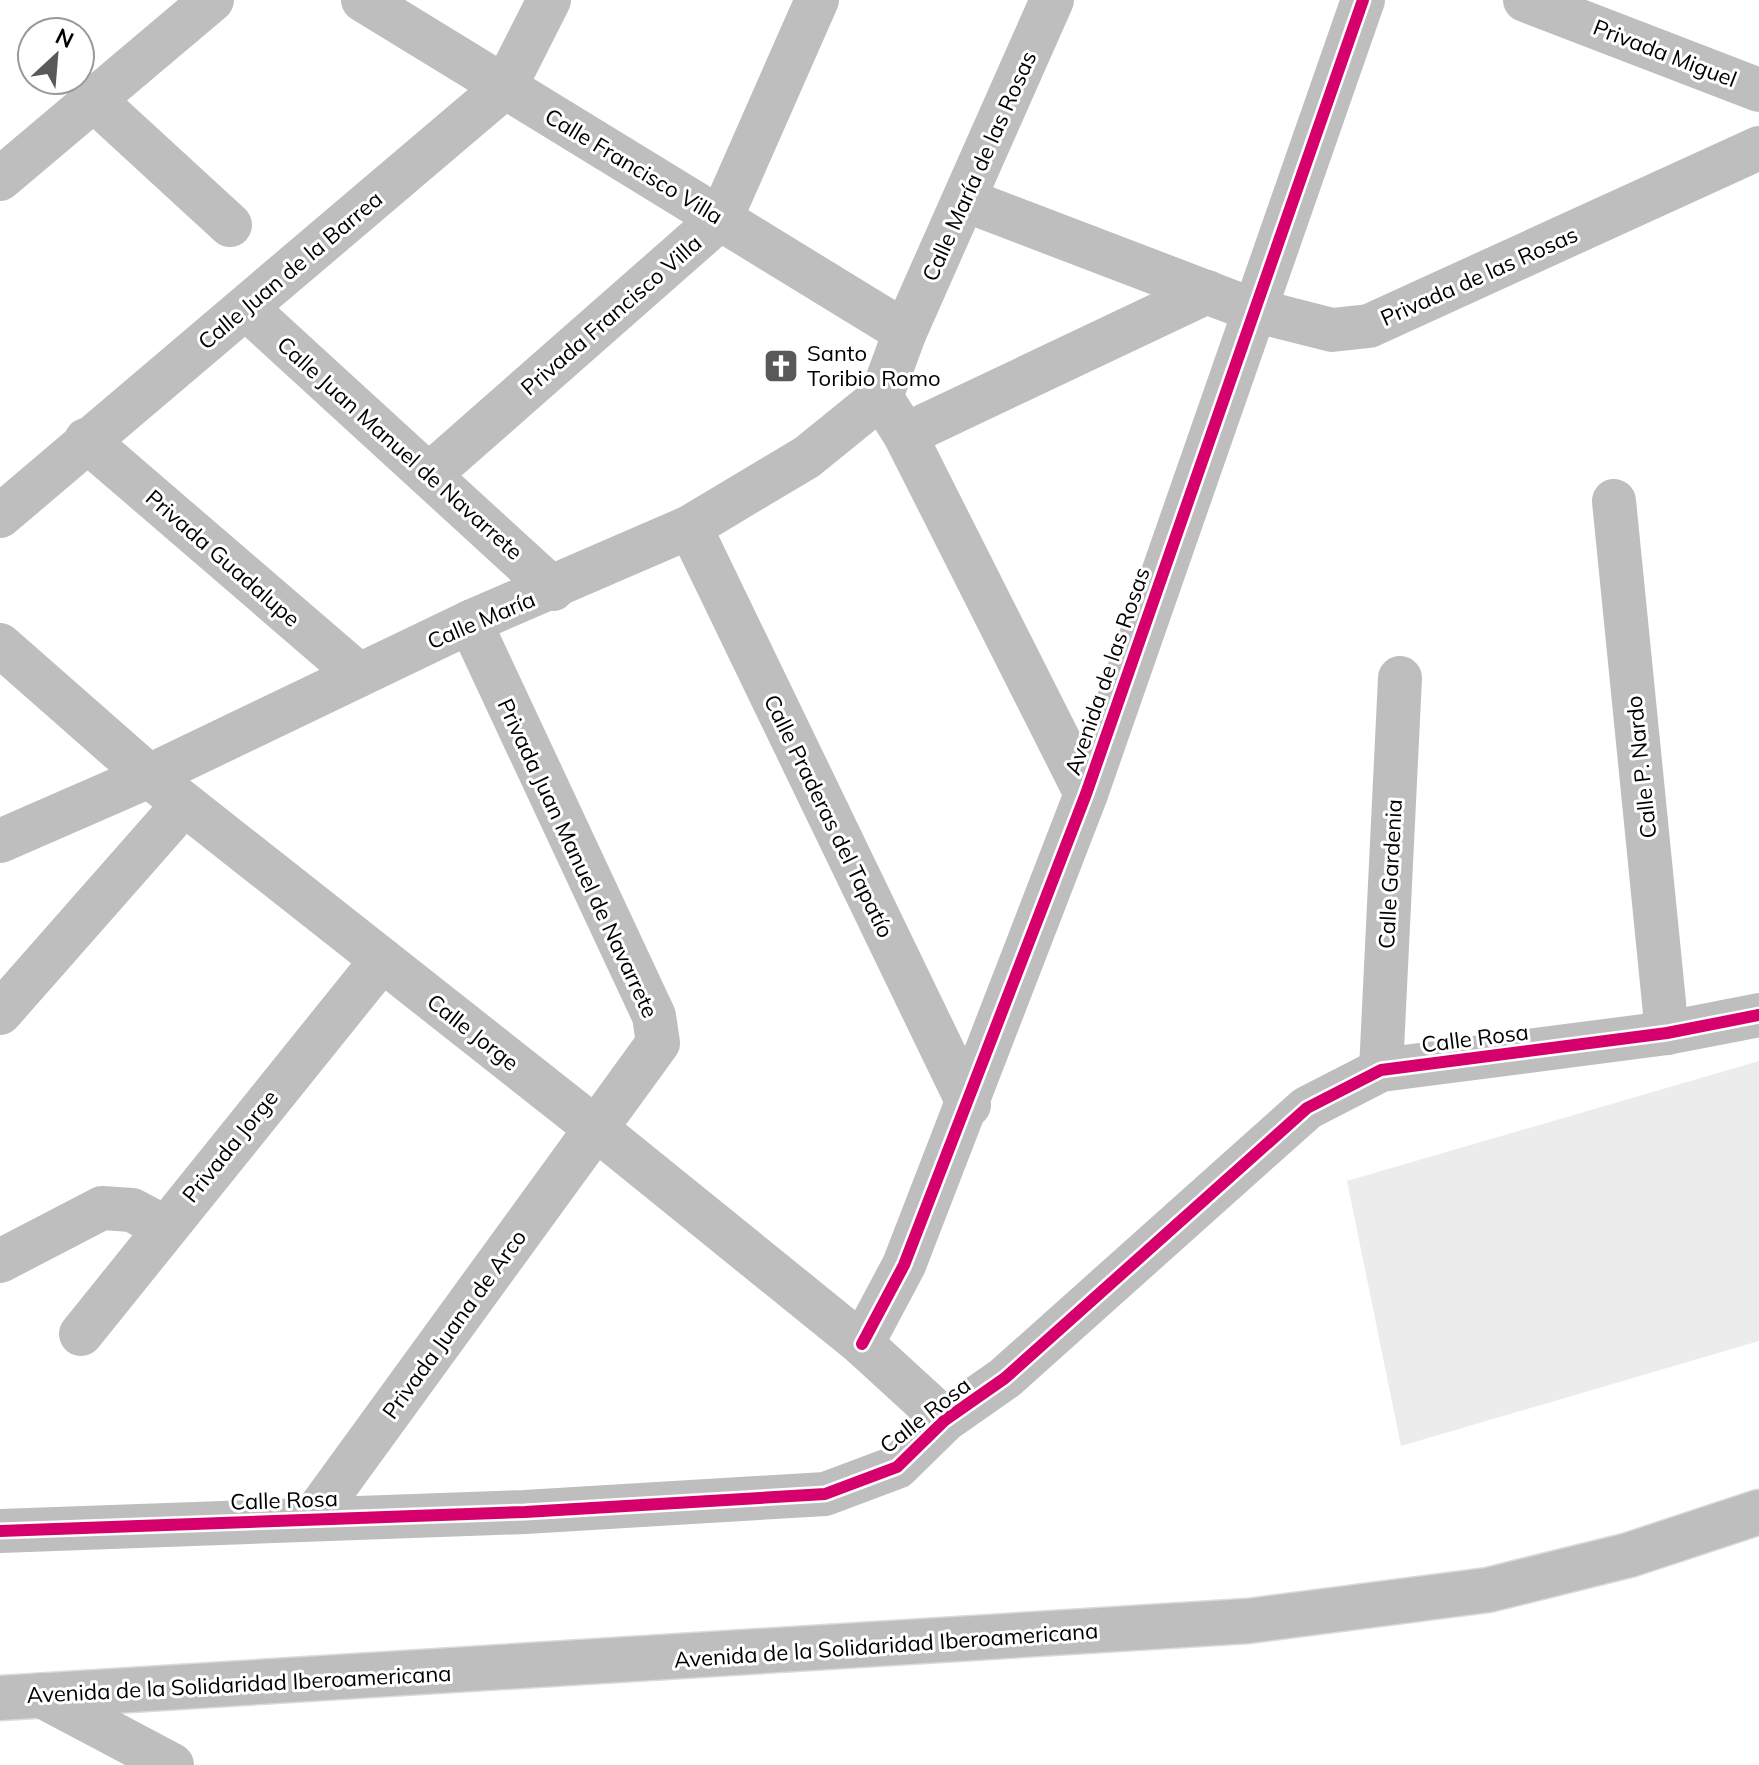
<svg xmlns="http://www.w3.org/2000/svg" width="1759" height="1765" font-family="Mulish,sans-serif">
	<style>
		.green { fill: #ececec }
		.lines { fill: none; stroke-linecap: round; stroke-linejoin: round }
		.highway-casing { stroke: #dbdbdb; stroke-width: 47 }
		.minor { stroke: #bebebe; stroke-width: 44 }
		.highway { stroke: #bebebe; stroke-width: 44 }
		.cycleway-casing { stroke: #fff; stroke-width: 17 }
		.cycleway { stroke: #d6006c; stroke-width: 12 }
		.labels { text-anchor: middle; stroke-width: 6; stroke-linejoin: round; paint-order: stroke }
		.street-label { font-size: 22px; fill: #000; stroke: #fff }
		.poi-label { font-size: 22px; fill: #000; stroke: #fff; text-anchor: start }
	</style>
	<rect width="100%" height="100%" fill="#fff"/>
	<polygon class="green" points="1759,1061 1759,1341 1401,1446 1347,1181"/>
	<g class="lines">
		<g class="highway-casing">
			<polyline id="highway" points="0,1698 1248,1621 1488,1590 1629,1555 1759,1512"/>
		</g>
		<g class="minor">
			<polyline points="363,0 905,332"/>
			<polyline points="1525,0 1759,90"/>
			<polyline points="94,100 230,225"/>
			<polyline points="0,179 212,0"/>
			<polyline points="965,200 1253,310 1332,330 1369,326 1759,148"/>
			<polyline points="246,308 553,589"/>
			<polyline points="881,397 905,435 1086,794"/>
			<polyline points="905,435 1207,292"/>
			<polyline points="86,440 359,675"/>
			<polyline points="430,474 721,218 817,0"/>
			<polyline points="1614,501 1667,1033"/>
			<polyline points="0,516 505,87 549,0"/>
			<polyline points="690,527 969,1105"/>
			<polyline points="0,645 149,776 594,1127 862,1344 945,1420"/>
			<polyline points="0,841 149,776 470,622 690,527 807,457 881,397 905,332 1052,0"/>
			<polyline points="0,1013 184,804"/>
			<polyline points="1381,1070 1400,678"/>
			<polyline points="0,1261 102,1208 132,1210 164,1227"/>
			<polyline points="81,1334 382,960"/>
			<polyline points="862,1344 904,1265 1086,794 1363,0"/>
			<polyline points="312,1519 658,1043 654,1016 470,622"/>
			<polyline points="0,1531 525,1512 825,1494 897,1467 945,1420 1005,1378 1307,1108 1381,1070 1667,1033 1759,1015"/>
			<polyline points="40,1695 172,1765"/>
		</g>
		<use href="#highway" class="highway"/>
		<g class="cycleway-casing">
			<g id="cycleway">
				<polyline points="862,1344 904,1265 1086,794 1363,0"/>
				<polyline points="0,1531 525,1512 825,1494 897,1467 945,1420 1005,1378 1307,1108 1381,1070 1667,1033 1759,1015"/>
			</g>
		</g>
		<use href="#cycleway" class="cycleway"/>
	</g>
	<defs>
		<g id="church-square" transform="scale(1.8)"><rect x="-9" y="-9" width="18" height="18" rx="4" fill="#595959" stroke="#fff"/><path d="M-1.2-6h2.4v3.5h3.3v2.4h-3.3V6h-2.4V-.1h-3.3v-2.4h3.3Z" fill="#fff"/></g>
	</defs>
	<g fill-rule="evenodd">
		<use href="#church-square" x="781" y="366"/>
	</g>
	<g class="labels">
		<g class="street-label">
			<text transform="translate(1665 53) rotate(21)" y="8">Privada Miguel</text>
			<text transform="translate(634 166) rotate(31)" y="8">Calle Francisco Villa</text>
			<text transform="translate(979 166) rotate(-66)" y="8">Calle María de las Rosas</text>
			<text transform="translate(290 270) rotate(-40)" y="8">Calle Juan de la Barrea</text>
			<text transform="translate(1479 276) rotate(-24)" y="8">Privada de las Rosas</text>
			<text transform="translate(611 315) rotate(-41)" y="8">Privada Francisco Villa</text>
			<text transform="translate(400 448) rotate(42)" y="8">Calle Juan Manuel de Navarrete</text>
			<text transform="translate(223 558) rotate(41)" y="8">Privada Guadalupe</text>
			<text transform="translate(481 620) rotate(-23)" y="8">Calle María</text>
			<text transform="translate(1107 671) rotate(-71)" y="8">Avenida de las Rosas</text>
			<text transform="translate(1641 767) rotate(-96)" y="8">Calle P. Nardo</text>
			<text transform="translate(829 816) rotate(64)" y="8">Calle Praderas del Tapatío</text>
			<text transform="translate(578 858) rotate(65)" y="8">Privada Juan Manuel de Navarrete</text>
			<text transform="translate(1390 874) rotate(-87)" y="8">Calle Gardenia</text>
			<text transform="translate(473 1032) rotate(38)" y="8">Calle Jorge</text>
			<text transform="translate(1475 1038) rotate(-7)" y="8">Calle Rosa</text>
			<text transform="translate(230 1146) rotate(-51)" y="8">Privada Jorge</text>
			<text transform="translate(454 1324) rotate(-54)" y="8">Privada Juana de Arco</text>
			<text transform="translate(925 1415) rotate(-38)" y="8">Calle Rosa</text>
			<text transform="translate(284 1500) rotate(-2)" y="8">Calle Rosa</text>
			<text transform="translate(886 1645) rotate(-4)" y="8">Avenida de la Solidaridad Iberoamericana</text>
			<text transform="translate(239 1684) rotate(-3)" y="8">Avenida de la Solidaridad Iberoamericana</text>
		</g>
		<g class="poi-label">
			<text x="807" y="361">Santo<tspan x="807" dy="25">Toribio Romo</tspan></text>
		</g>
	</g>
	<g transform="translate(56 56) rotate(26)"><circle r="38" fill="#ffffff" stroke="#999999" stroke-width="2"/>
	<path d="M0-6L14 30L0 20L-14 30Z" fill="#595959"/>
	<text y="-12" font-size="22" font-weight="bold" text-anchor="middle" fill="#000000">N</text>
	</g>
</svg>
